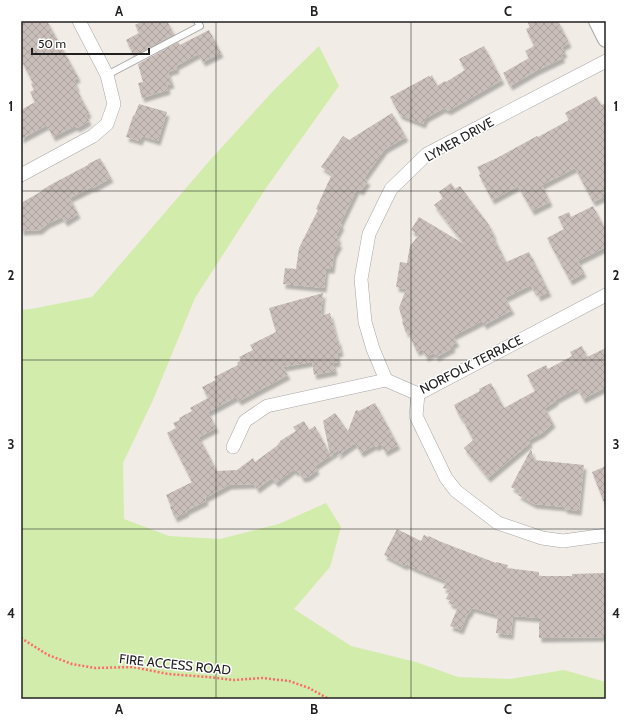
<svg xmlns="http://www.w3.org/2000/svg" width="627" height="720" font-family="Cabin,sans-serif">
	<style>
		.grass { fill: #d2ecab }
		.building { fill: url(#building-cross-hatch); filter: url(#shadow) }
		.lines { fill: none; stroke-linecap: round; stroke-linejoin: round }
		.service-casing { stroke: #a7a7a7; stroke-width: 8 }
		.minor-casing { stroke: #a7a7a7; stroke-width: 14 }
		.tertiary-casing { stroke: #a7a7a7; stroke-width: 18 }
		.path { stroke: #fe6a6b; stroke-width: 2.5; stroke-dasharray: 2 2; stroke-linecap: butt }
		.service { stroke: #fff; stroke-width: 6 }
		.minor { stroke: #fff; stroke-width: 13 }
		.tertiary { stroke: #fff; stroke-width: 16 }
		.grid { fill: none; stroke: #202020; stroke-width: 1; stroke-opacity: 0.55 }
		.labels { text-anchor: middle; stroke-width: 3; stroke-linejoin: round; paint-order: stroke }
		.street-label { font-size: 13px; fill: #202020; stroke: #fff }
		.neatline { fill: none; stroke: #202020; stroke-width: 1.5 }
		.grid-label { font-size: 13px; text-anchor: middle; font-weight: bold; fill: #202020 }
	</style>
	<defs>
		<pattern id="building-cross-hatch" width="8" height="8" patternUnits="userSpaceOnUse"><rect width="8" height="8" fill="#c9beb9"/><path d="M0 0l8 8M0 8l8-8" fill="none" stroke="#aca39f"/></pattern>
		<filter id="shadow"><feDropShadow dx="2.5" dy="4.5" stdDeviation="1" flood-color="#0004"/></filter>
	</defs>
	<rect width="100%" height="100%" fill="#f1ece6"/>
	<polygon class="grass" points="319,46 339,86 266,188 195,298 153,400 123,463 124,519 169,536 220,539 279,524 326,503 341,527 330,567 294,609 351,646 416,662 458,677 510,679 564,670 606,682 606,699 21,699 21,310 31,309 92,297 212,158 274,90"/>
	<g class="building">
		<polygon points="21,21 47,21 77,75 78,78 74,80 77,87 76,88 89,113 86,115 89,121 77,128 75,126 53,137 47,125 21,139 21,110 35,102 30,92 34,90 31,84 33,83 21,60"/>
		<polygon points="143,21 167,21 174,34 134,56 126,40 139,33 135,25"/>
		<polygon points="527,21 558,21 569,43 562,47 565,53 561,55 563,58 536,71 510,86 503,73 529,58 525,51 534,46 526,29 530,27"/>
		<polygon points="209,30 221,53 203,62 198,54 176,66 177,69 168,72 172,84 167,85 168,90 142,98 138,83 143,82 138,64 178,42 180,45"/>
		<polygon points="484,46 502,80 448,111 447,109 445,110 444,108 426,118 423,124 400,115 390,97 429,76 430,77 432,75 437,86 445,81 446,82 465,70 459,59"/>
		<polygon points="596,96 601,105 606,103 606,196 593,202 575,168 542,185 550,202 532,211 518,186 492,200 479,175 481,174 477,167 497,158 537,136 538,137 569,120 565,113"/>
		<polygon points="139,104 167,112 158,141 142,136 140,141 126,137 133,116 135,114"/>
		<polygon points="392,113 406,137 385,149 364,178 368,181 361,191 357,189 340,224 342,225 336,236 339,238 337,242 340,243 334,254 332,269 326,269 324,288 283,284 285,268 296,269 299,248 318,210 316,209 332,174 321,167 343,136 349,140"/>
		<polygon points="100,158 111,178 93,188 92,187 70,198 78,214 65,222 62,217 47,224 40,230 21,231 21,203 42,191 42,190 52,184 88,165 88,164"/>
		<polygon points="451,183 455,189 460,186 489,225 494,235 493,236 506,262 529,252 549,292 538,297 536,291 534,292 531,285 505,298 512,310 484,325 482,321 453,336 457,342 452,345 453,348 436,357 434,353 426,357 422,349 417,352 408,332 406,333 402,321 403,321 399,308 406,289 396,287 400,262 407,263 410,246 419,235 411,230 419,217 464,244 434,205 443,198 439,192"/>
		<polygon points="593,206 606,230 606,247 578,261 584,273 570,281 547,238 564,229 558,217 569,212 571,217"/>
		<polygon points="323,293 321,316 330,313 337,340 338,339 341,352 337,353 338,362 333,363 335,371 314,375 312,362 283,367 288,375 239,401 236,397 208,412 216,428 199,437 217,471 237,470 253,458 255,462 278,445 278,444 280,442 280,441 296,431 293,427 304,421 309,430 315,426 330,454 323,421 335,413 348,431 356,410 359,411 375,403 398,445 385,452 381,444 376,447 375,445 361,453 355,443 337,456 340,449 315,466 317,470 308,477 302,478 298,471 295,472 294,469 276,483 272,478 257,489 254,484 229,485 205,498 206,501 186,511 187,512 175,518 170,507 171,506 166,495 192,482 167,433 176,428 173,423 180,420 179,418 192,411 190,408 208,398 202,387 216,380 214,377 238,365 237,363 241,360 239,357 253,350 250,345 276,332 269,308"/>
		<polygon points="582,346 587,357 606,348 606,387 583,399 577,388 555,400 556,401 545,408 553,423 542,433 529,440 530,443 488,478 464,448 473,440 462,418 461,419 454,405 480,391 479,389 491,383 504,408 535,391 527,375 546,365 548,369 572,356 570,352"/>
		<polygon points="531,449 534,460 584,465 579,511 564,509 565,507 534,504 518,495 520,492 511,487"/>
		<polygon points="606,466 606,505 605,505 592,472"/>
		<polygon points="397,529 421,541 424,535 428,537 429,536 439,541 496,563 496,562 508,565 507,568 539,572 539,576 572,576 572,574 606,573 606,628 605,628 605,637 539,638 539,618 513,616 511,635 496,633 498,615 472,608 469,614 468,613 461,630 450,626 458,607 449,603 450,600 446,599 450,590 443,588 446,581 416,569 406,564 405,566 384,555"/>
	</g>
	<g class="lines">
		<g class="service-casing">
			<polyline id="service" points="107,75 200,26 197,21"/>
		</g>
		<g class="minor-casing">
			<g id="minor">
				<polyline points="21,175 93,136 107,124 114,104 107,75 79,21"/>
				<polyline points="386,380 373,349 365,322 361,279 369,234 391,189 427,154 606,61"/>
				<polyline points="418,394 416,416 446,478 456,491 498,523 542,538 563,541 606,535"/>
				<polyline points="418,394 606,295"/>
				<polyline points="233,447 245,421 267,406 386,380 418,394"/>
			</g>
		</g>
		<g class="tertiary-casing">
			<polyline id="tertiary" points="597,21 606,39"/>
		</g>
		<polyline class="path" points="21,638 48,655 72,664 95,668 133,667 168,674 208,677 234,680 262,678 289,681 309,688 329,699"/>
		<use href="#service" class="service"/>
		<use href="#minor" class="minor"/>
		<use href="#tertiary" class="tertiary"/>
	</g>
	<path class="grid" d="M 216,21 L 216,699M 411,21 L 411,699M 21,191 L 606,191M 21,360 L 606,360M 21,529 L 606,529"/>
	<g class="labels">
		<g class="street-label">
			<text transform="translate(459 139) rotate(-29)" y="5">LYMER DRIVE</text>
			<text transform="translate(471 364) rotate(-27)" y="5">NORFOLK TERRACE</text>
			<text transform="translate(175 664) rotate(6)" y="5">FIRE ACCESS ROAD</text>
		</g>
	</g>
	<rect width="627" height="720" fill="none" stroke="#ffffff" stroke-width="44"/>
	<path d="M32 48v6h117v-6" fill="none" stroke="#202020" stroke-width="2"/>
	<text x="38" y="48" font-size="12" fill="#202020" stroke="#ffffff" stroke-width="3" paint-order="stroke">50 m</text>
	<rect x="22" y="22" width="583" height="676" class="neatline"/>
	<g class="grid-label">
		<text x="119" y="16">A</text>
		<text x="314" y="16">B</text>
		<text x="508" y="16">C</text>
		<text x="11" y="111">1</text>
		<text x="616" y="111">1</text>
		<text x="11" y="280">2</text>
		<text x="616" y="280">2</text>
		<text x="11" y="449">3</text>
		<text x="616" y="449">3</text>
		<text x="11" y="618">4</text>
		<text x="616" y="618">4</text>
		<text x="119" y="714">A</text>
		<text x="314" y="714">B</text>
		<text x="508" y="714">C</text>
	</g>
</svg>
